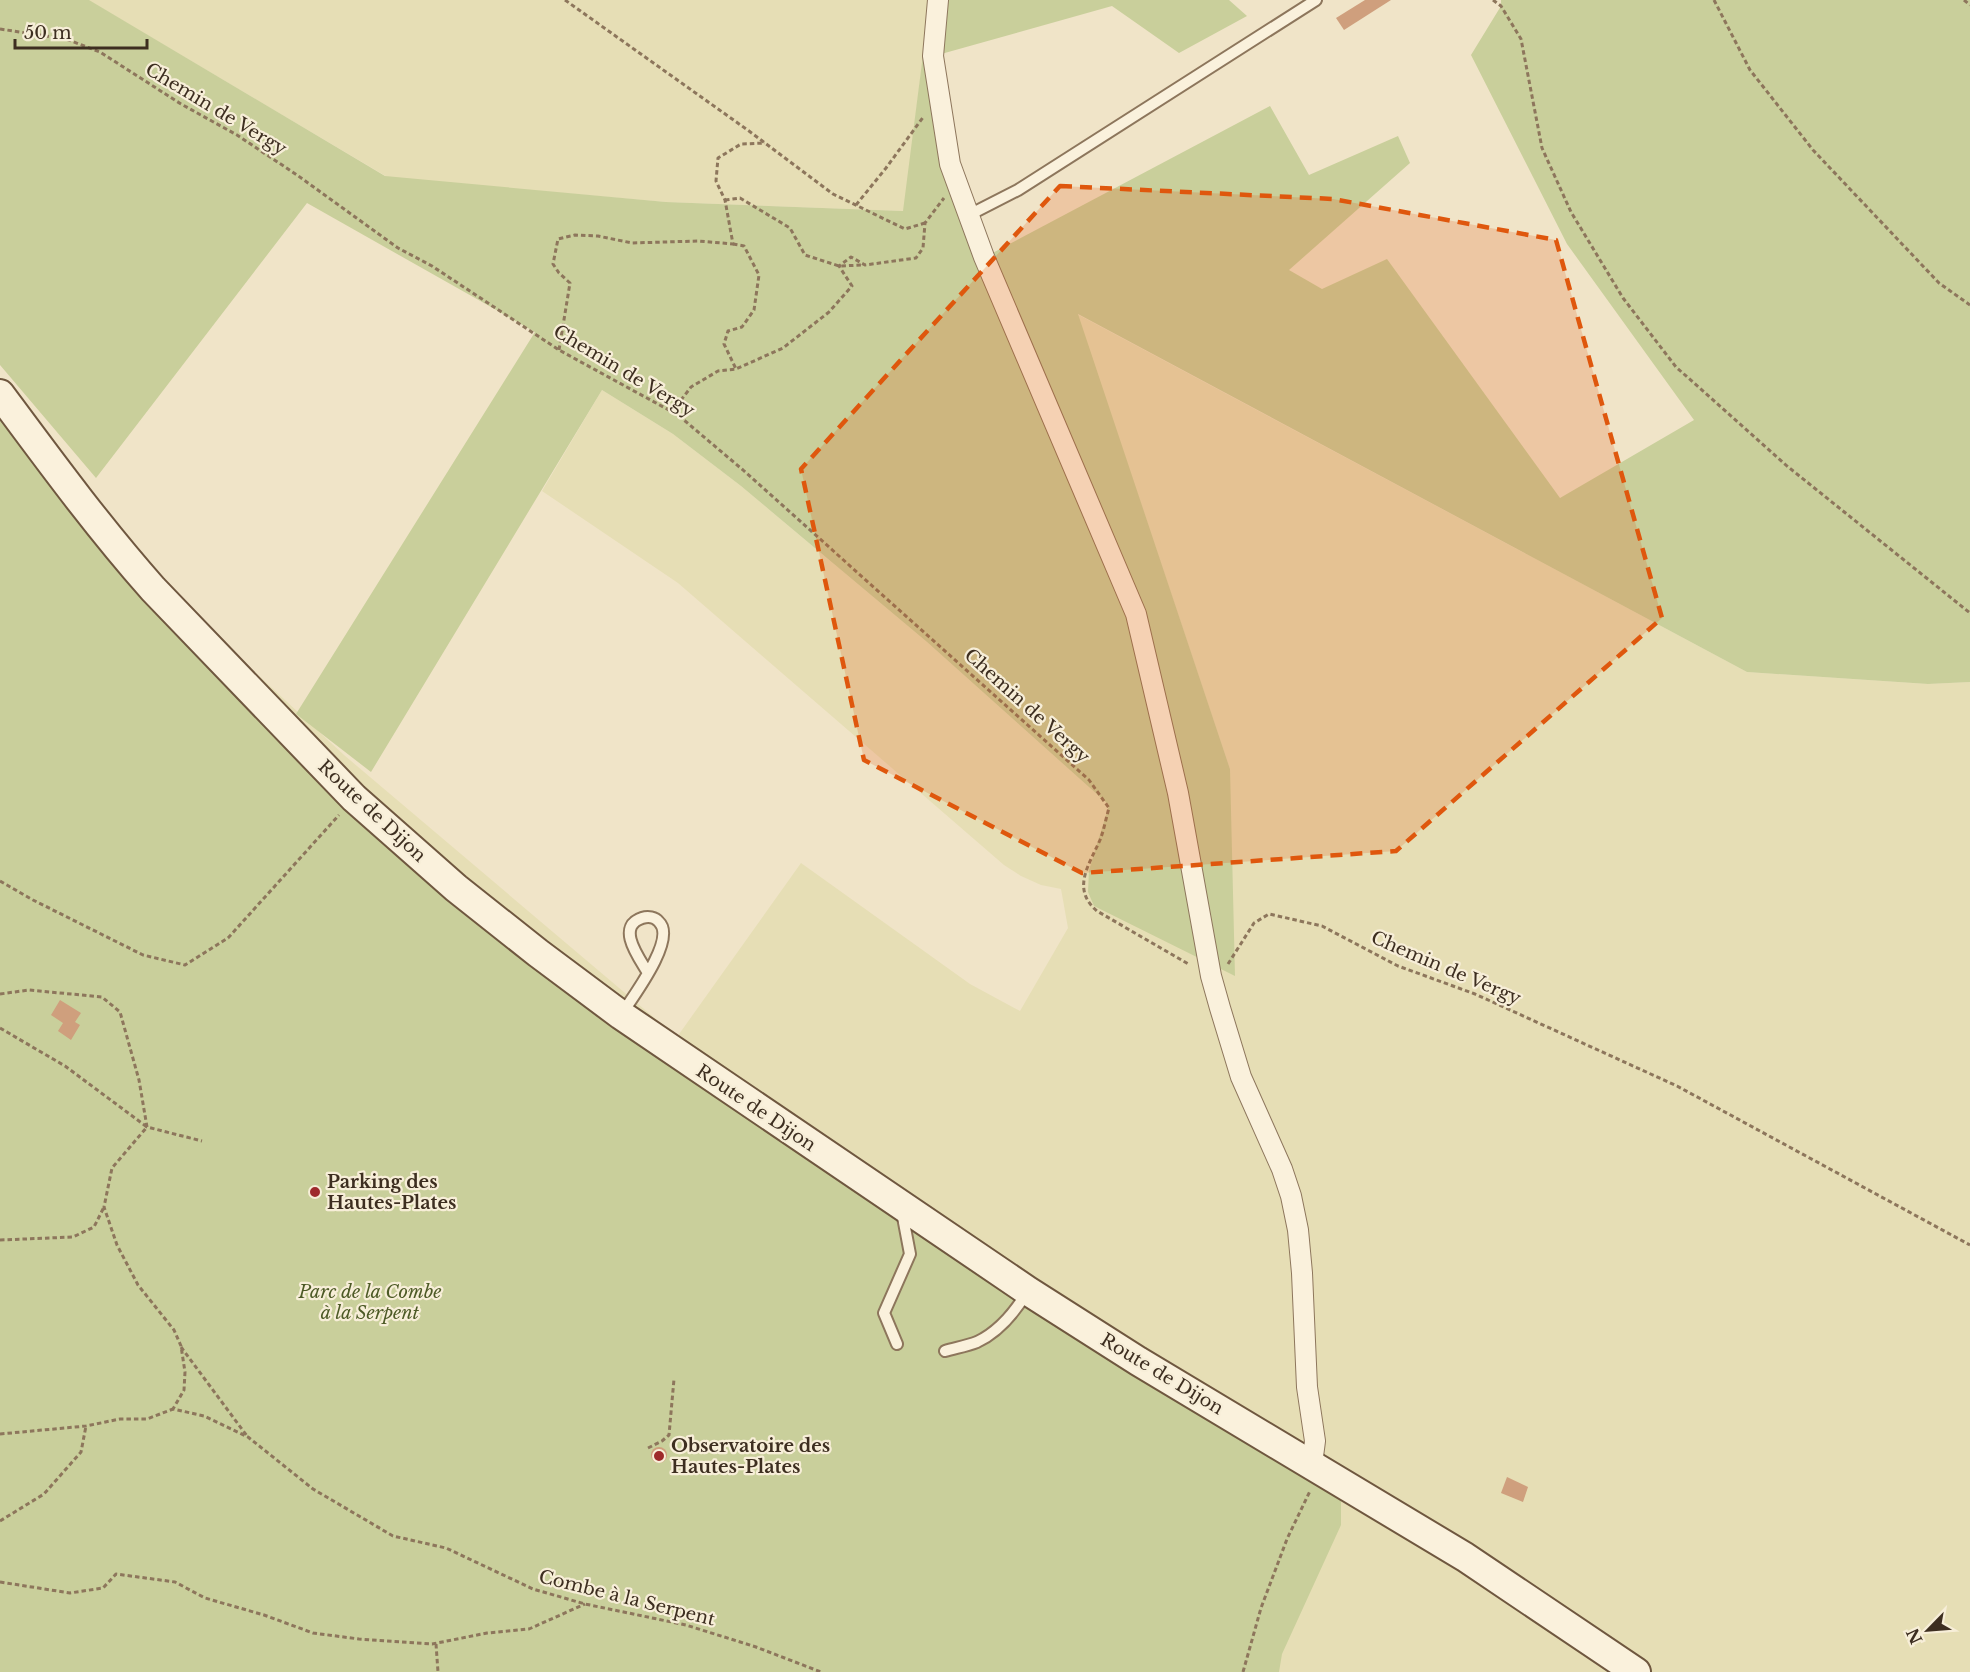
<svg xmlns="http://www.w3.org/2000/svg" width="1970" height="1672" font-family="'Libre Baskerville',serif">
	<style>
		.farmland { fill: #e6deb5 }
		.green { fill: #c9cf9b }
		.building { fill: #cf9f7d }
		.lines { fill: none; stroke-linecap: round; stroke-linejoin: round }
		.service-casing { stroke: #8d765c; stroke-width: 14 }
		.minor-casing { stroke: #8d765c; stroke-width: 22 }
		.secondary-casing { stroke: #6f573f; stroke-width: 32 }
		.path { stroke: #8d765c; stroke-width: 3; stroke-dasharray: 4.5 3; stroke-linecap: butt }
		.service { stroke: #faf1dc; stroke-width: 10 }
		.minor { stroke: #faf1dc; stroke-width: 20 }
		.secondary { stroke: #faf1dc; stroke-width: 28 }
		.marked { fill: #df570d; fill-opacity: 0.2; stroke: #df570d; stroke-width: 4.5; stroke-dasharray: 12 8; stroke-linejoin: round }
		.poi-dot { fill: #9e2a2b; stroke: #f7eed8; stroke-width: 2 }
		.labels { text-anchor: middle; stroke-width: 4.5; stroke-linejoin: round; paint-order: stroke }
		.street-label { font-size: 18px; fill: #3d2e20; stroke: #f7eed8 }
		.poi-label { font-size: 18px; font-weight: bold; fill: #3d2e20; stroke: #f7eed8; text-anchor: start }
		.park-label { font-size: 18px; font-style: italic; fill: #4d5a26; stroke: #f7eed8 }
	</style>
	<rect width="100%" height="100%" fill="#f0e4c8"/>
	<g class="farmland">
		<polygon points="88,0 930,0 904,211 666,202 389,178"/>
		<polygon points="1077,314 1747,672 1928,684 1970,682 1970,1672 847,1672 439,1301 0,435 344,755 677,1037 801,863 970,984 1020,1011 1068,928 1061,889 1041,885 1021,876 1004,865 678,583 542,491 602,390 673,434 741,486 927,642 1109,805 1089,870 1230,769"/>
	</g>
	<g class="green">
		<polygon points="0,0 89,0 385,176 666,202 903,211 930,0 1229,0 1247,16 1179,53 1112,6 934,56 950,164 985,257 1270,106 1309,175 1398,136 1410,163 1289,270 1322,289 1387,259 1560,498 1694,420 1567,244 1471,55 1501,6 1501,0 1970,0 1970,682 1928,684 1747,672 1078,314 1230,769 1235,976 1094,906 1088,892 1089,870 1109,805 927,642 741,486 673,434 602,390 371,772 296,714 535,332 307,203 96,478 0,365"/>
		<polygon points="0,419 98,547 239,697 392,842 1341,1490 1341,1525 1282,1654 1279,1672 0,1672"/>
	</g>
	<g class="building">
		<polygon points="1365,0 1391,0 1344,30 1336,18"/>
		<polygon points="60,1000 81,1013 75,1022 80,1025 71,1040 58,1031 63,1023 51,1015"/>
		<circle cx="659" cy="1455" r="8"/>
		<polygon points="1507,1477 1528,1487 1523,1502 1501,1493"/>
	</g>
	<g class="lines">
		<g class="service-casing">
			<g id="service">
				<polyline points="969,215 1018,190 1316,0"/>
				<path d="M 621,1015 C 632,998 677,939 659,922 C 655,917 648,916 642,918 C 615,927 640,959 648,973"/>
				<polyline points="897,1344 884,1313 910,1254 902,1212"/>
				<path d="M 945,1351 C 955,1348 967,1346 977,1342 C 998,1332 1015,1312 1027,1292"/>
			</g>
		</g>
		<g class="minor-casing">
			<polyline id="minor" points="938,0 933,56 950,164 984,257 1136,614 1178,793 1211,976 1220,1008 1241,1077 1282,1169 1291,1196 1298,1230 1302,1273 1307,1387 1315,1441 1312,1464"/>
		</g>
		<g class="secondary-casing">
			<path id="secondary" d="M 0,394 C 49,460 98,527 153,589 L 354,798 L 456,888 L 538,953 L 621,1015 L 1028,1291 L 1138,1361 L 1465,1557 L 1636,1672"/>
		</g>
		<g class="path">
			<polyline points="565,0 749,131 833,194 905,229 925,223"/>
			<polyline points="1493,0 1501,6 1521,39 1542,148 1571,212 1623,298 1676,367 1787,466 1970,613"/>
			<polyline points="1714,0 1750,70 1813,150 1939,283 1970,305"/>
			<polyline points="1964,0 1970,5"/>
			<path d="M 0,29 L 66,39 L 100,52 L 181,104 L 237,135 L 297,175 L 398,248 L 432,266 L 559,350 L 678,415 L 743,470 L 1089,780 L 1109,808 C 1106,818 1104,830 1100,840 C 1089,865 1071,889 1097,911 L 1190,965"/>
			<polyline points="725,200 740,198 790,228 805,255 839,266 863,265"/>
			<polyline points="856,205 886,168 924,116"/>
			<polyline points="733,244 744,246 759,275 754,310 742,327 728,331 724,344 736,369"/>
			<polyline points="559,350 570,283 559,273 553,264 558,239 575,235 598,236 632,243 698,241 733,244 725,200 716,181 718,158 741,144 765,143"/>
			<polyline points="678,415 681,400 691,387 718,371 736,369 783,348 829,312 852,286 839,266 851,257 865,265 916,258 923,248 925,223 944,198"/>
			<polyline points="0,881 33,900 143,955 185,965 228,938 339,815"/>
			<polyline points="1228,964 1254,923 1269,914 1322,926 1398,966 1475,994 1677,1086 1970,1245"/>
			<polyline points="0,994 29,990 102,997 120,1012 139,1080 147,1127 202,1141"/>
			<polyline points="0,1028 65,1066 147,1127 112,1168 104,1207 117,1245 138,1285 174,1330 181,1346 185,1372 184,1390 173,1409 204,1416 248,1437 313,1489 393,1536 446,1548 533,1589 585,1604 686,1625 756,1647 821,1672"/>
			<polyline points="0,1240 73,1237 94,1227 104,1207"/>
			<polyline points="181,1347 247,1436"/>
			<polyline points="0,1434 86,1426 120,1419 147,1419 173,1409"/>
			<polyline points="648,1448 662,1441 669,1435 674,1379"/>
			<polyline points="0,1521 44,1494 81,1452 86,1426"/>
			<polyline points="0,1582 70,1593 103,1588 116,1574 175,1582 205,1598 264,1615 313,1633 359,1639 432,1644 487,1633 529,1629 585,1604"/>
			<polyline points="436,1644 438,1672"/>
			<polyline points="1243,1672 1261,1608 1287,1539 1310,1491"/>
		</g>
		<use href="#service" class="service"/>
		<use href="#minor" class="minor"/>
		<use href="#secondary" class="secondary"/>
	</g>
	<path class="marked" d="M 1060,186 L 1333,199 L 1556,240 L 1662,618 L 1396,851 L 1082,873 L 864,760 L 801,469 Z"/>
	<g class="poi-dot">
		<circle cx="315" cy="1192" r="6"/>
		<circle cx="659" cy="1456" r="6"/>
	</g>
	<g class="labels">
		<g class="street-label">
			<text transform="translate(216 109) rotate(31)" y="6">Chemin de Vergy</text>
			<text transform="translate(624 371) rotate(31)" y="6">Chemin de Vergy</text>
			<text transform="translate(1027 706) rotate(42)" y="6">Chemin de Vergy</text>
			<text transform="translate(372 811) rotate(43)" y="6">Route de Dijon</text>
			<text transform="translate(1446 968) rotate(23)" y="6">Chemin de Vergy</text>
			<text transform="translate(756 1108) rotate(34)" y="6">Route de Dijon</text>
			<text transform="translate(1162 1374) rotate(31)" y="6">Route de Dijon</text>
			<text transform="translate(627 1598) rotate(14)" y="6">Combe à la Serpent</text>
		</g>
		<g class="poi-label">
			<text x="327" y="1188">Parking des<tspan x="327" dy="21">Hautes-Plates</tspan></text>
			<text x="671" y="1452">Observatoire des<tspan x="671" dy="21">Hautes-Plates</tspan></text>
		</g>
		<g class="park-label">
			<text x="370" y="1298">Parc de la Combe<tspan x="370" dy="21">à la Serpent</tspan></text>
		</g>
	</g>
	<g transform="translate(1928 1630) rotate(245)" stroke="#f7eed8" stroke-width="4.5" paint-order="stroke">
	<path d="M0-4.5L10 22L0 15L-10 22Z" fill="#3d2e20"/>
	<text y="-9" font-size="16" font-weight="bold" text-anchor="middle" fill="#3d2e20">N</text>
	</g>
	<path d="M15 39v9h132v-9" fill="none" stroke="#3d2e20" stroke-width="3"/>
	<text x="24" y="39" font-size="18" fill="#3d2e20" stroke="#f7eed8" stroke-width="4.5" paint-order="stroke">50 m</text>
</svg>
